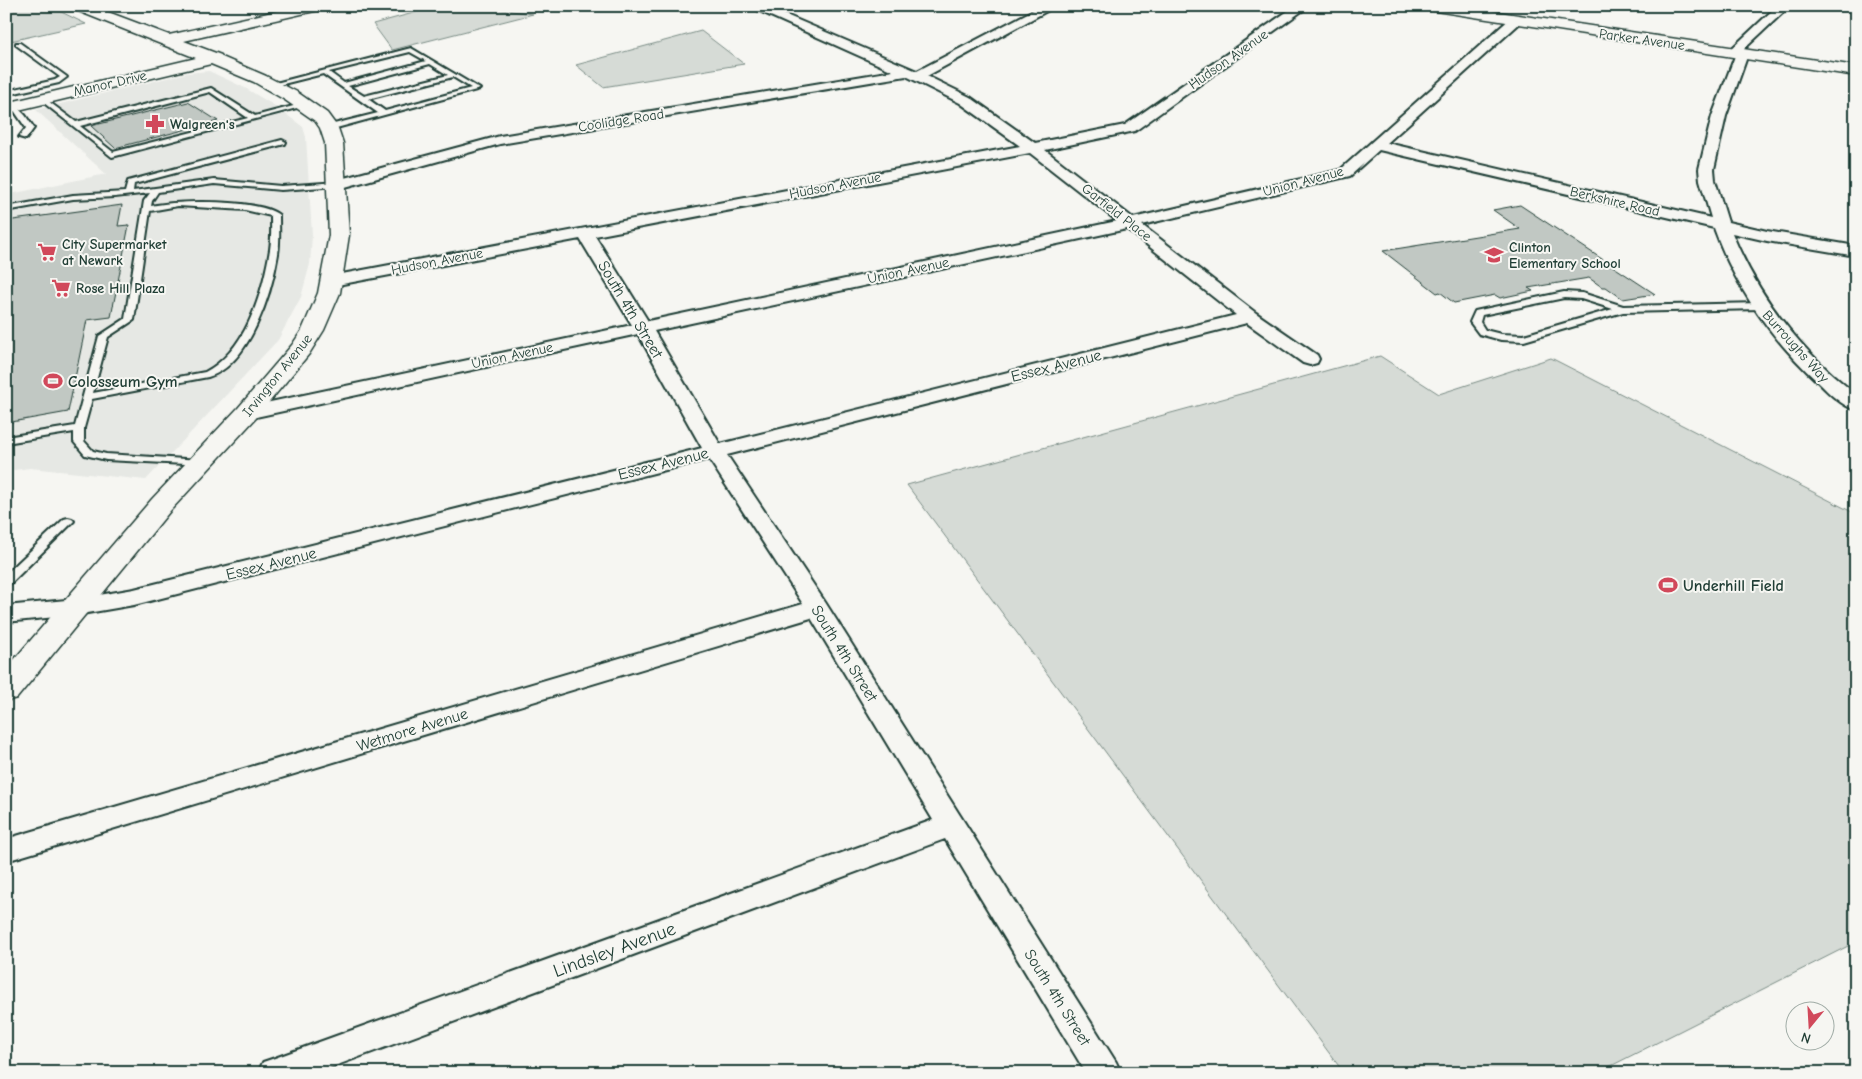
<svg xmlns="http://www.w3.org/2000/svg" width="1862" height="1079" font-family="'Comic Neue',sans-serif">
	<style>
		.built { fill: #e6e8e4 }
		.green { fill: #d6dbd6; stroke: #7a8c85 }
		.building { fill: #c1c8c3; stroke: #1f3d34 }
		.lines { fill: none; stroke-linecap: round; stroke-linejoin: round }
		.lane-casing { stroke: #1f3d34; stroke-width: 4 }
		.street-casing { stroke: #1f3d34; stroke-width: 4 }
		.secondary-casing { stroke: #1f3d34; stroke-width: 3 }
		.lane { fill: #f6f6f2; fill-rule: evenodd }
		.street { fill: #f6f6f2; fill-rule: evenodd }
		.secondary { fill: #f6f6f2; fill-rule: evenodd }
		.labels { text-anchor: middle; stroke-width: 4; stroke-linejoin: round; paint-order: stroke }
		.far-street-label { font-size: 14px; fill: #1f3d34; stroke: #f6f6f2 }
		.far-poi-label { font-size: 14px; font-weight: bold; fill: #1f3d34; stroke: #f6f6f2; text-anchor: start }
		.street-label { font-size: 16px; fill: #1f3d34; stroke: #f6f6f2 }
		.poi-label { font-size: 16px; font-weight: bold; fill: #1f3d34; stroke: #f6f6f2; text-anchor: start }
		.near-street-label { font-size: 19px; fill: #1f3d34; stroke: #f6f6f2 }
	</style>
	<rect width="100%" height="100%" fill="#f6f6f2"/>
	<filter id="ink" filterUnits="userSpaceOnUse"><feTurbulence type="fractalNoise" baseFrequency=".02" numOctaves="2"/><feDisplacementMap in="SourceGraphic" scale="10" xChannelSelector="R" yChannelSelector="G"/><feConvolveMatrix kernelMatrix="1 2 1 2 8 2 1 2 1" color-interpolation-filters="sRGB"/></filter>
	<g filter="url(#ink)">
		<polygon class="built" points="209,71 245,88 275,106 303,127 306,137 312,235 310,264 301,297 278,340 146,480 30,468 6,471 6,195 106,174 36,110 187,73"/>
		<g class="green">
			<polygon points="6,6 49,6 86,24 6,42"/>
			<polygon points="439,6 477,6 533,14 392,50 373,24"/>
			<polygon points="701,31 744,64 603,87 576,65"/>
			<polygon points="1380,356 1439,394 1551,358 1856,514 1856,942 1597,1073 1344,1073 907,485"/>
		</g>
		<g class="building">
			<polygon points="188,102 218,121 115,148 91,126"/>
			<polygon points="122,205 118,226 129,225 111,317 87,320 68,412 6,423 6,221"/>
			<polygon points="1520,205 1655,294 1623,299 1606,287 1602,287 1589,278 1528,288 1533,291 1500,298 1495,295 1454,303 1440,292 1437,293 1383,251 1520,229 1493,210"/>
		</g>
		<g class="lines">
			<g class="lane-casing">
				<g id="lane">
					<polygon points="16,43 20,43 67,77 59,83 6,95 6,91 55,80 60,77 16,45"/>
					<path d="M 411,48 L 480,89 L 329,130 L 325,128 L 326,126 L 378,113 L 323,74 L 271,87 L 268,85 ZM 410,52 L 426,61 L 344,83 L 329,72 ZM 430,64 L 448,75 L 364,96 L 348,86 ZM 453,77 L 471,88 L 385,111 L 368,99 Z"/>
					<path d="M 211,88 L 255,116 L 305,103 L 308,105 L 112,157 L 39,99 L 44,98 L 76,122 ZM 210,92 L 248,118 L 113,152 L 80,126 Z"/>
					<polygon points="14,104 25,115 34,128 26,139 19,137 26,128 11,106"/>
					<path d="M 282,140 L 286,142 L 285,144 L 134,184 L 133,191 L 214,180 L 281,186 L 338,182 L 342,184 L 338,186 L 281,190 L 214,184 L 158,192 L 152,201 L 151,206 C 176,200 260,199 279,215 C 279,228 280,241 278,254 C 272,292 250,365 208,377 L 92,399 L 84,428 L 84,441 L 93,451 L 106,454 L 201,460 L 206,463 L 205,465 L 106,460 L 85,455 L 74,442 L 74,432 L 6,443 L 6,437 L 75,426 L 99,336 L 125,319 L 144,201 L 150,193 L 115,197 L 73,199 L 6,211 L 6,207 L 73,195 L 125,192 L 128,181 ZM 178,206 L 245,210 L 271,216 C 271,229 272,242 269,255 C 261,297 246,350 205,372 L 93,393 L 108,337 L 134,320 L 150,211 Z"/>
					<path d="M 1564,292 L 1582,293 L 1623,306 L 1761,303 L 1765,306 L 1761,309 L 1623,312 L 1524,341 L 1501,340 L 1479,334 L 1470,322 L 1475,311 ZM 1564,298 L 1581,299 L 1613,309 L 1524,335 L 1501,334 L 1485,330 L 1480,322 L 1482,315 Z"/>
					<polygon points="68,518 72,519 74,521 72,523 10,584 6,585 6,574 64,519"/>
				</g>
			</g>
			<g class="street-casing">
				<path id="street" d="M 748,6 L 765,6 L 917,71 L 1041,6 L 1056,6 L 927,76 L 970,97 L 1035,143 L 1125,125 L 1295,6 L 1309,6 L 1135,131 L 1045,150 L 1133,218 L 1340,170 L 1512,17 L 1520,17 L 1522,20 L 1520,23 L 1387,143 L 1711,218 L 1700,180 L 1699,169 L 1712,116 L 1735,56 L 1730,55 L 1728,52 L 1777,6 L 1790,6 L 1743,50 L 1748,54 L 1726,116 L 1714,169 L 1715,180 L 1728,222 L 1767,231 L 1856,246 L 1856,256 L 1767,241 L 1732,233 C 1759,298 1800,351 1856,394 L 1856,410 C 1842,406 1829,393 1819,383 C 1772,340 1736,289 1714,228 L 1379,150 L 1350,176 L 1142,225 L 1256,313 L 1317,355 L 1319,359 L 1317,363 L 1310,365 L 1303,363 L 1247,323 L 727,455 L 825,602 L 1116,1062 L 1121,1073 L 1086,1073 L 945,839 L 316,1073 L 258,1073 L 263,1062 L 275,1058 L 933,820 L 811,618 L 6,861 L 6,839 L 803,604 L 709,459 L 134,605 L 76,615 L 6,622 L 6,606 L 76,599 L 134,589 L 702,448 L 638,334 L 247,419 L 240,417 L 237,413 L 240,409 L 247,407 L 632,325 L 580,239 L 332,286 L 326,285 L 323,281 L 326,277 L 1020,146 L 960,103 L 906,76 L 500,144 L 338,189 L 333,187 L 330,184 L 333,181 L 500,136 L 893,71 ZM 1030,153 L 1117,221 L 648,321 L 595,236 ZM 1127,229 L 1236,315 L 720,444 L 654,331 Z"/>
			</g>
			<g class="secondary-casing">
				<g id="secondary">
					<polygon points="71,6 92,6 169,35 299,6 326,6 319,10 184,41 221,55 222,57 266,76 297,92 327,113 338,128 343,143 349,235 340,293 324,330 309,354 256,418 170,511 17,698 6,701 6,669 152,499 238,408 292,345 302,330 318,293 329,235 325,143 320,128 315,121 285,100 254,82 211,64 6,113 6,103 196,58 73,9"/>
					<polygon points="1422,6 1459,6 1856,66 1856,76 1429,10"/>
				</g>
			</g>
			<use href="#lane" class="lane"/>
			<use href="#street" class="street"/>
			<use href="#secondary" class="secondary"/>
		</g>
	</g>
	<defs>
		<g id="pharmacy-bare" transform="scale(1.5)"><path d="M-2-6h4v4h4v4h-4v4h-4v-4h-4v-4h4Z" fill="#d1495b" stroke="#f6f6f2" stroke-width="2.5" paint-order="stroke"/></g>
		<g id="supermarket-bare" transform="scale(1.5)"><path d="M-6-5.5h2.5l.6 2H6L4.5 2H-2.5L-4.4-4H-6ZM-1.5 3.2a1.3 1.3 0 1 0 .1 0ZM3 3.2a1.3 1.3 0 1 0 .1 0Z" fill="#d1495b" stroke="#f6f6f2" stroke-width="2.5" paint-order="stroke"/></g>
		<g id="school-bare" transform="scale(1.5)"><path d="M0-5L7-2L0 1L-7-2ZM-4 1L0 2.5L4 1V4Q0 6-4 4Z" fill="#d1495b" stroke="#f6f6f2" stroke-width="2.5" paint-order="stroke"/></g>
		<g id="stadium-bare" transform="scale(1.5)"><path d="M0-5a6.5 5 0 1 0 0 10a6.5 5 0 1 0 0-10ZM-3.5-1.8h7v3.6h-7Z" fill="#d1495b" stroke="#f6f6f2" stroke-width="2.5" paint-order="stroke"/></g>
	</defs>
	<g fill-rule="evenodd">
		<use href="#pharmacy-bare" x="155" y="124"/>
		<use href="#supermarket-bare" x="47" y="252"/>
		<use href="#school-bare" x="1494" y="255"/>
		<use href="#supermarket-bare" x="61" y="288"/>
		<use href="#stadium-bare" x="53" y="381"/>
		<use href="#stadium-bare" x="1668" y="585"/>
	</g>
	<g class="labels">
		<g class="far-street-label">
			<text transform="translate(1642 39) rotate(8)" y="5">Parker Avenue</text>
			<text transform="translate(1228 59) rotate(-35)" y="5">Hudson Avenue</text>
			<text transform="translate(110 83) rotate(-13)" y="5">Manor Drive</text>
			<text transform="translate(621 120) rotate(-9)" y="5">Coolidge Road</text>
			<text transform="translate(1303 181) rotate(-15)" y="5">Union Avenue</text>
			<text transform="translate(835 185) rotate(-11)" y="5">Hudson Avenue</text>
			<text transform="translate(1615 201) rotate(13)" y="5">Berkshire Road</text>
			<text transform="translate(1117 212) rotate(38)" y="5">Garfield Place</text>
			<text transform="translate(437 261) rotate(-11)" y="5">Hudson Avenue</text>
			<text transform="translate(908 270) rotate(-12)" y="5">Union Avenue</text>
			<text transform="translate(1796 346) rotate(48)" y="5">Burroughs Way</text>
			<text transform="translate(512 355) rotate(-12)" y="5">Union Avenue</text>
			<text transform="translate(277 375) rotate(-51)" y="5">Irvington Avenue</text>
		</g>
		<g class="far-poi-label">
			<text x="170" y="129">Walgreen's</text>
			<text x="62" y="249">City Supermarket<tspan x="62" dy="16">at Newark</tspan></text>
			<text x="1509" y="252">Clinton<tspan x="1509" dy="16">Elementary School</tspan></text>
			<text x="76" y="293">Rose Hill Plaza</text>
		</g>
		<g class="street-label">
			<text transform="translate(631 309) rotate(59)" y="6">South 4th Street</text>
			<text transform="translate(1056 365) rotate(-14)" y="6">Essex Avenue</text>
			<text transform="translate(663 463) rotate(-14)" y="6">Essex Avenue</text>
			<text transform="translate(271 563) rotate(-14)" y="6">Essex Avenue</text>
			<text transform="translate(845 653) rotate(58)" y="6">South 4th Street</text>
			<text transform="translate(412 729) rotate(-17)" y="6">Wetmore Avenue</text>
			<text transform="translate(1058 997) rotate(58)" y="6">South 4th Street</text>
		</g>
		<g class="poi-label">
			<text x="68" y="387">Colosseum Gym</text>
			<text x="1683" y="591">Underhill Field</text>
		</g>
		<g class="near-street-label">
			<text transform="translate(614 949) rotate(-20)" y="7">Lindsley Avenue</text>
		</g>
	</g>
	<rect width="1862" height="1079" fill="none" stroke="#f6f6f2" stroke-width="25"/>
	<rect x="12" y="12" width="1837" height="1054" fill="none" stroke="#1f3d34" stroke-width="2" filter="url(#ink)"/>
	<g transform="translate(1810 1026) rotate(198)"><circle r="24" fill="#f6f6f2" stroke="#a0aca6"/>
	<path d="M0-4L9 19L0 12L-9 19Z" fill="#d1495b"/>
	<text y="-8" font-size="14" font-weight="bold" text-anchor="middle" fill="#1f3d34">N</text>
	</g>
</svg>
